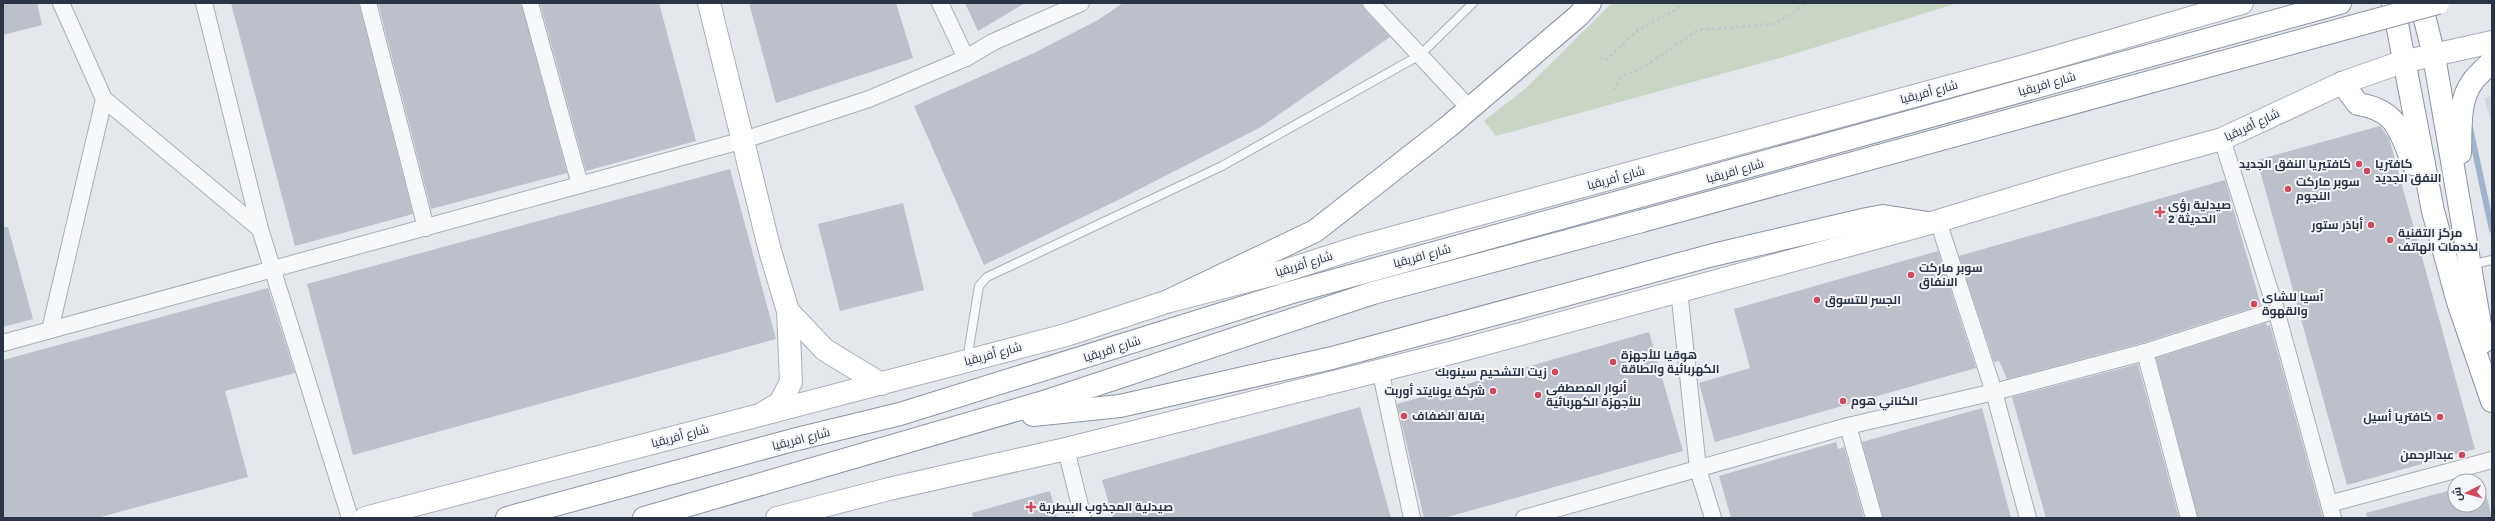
<svg xmlns="http://www.w3.org/2000/svg" width="2495" height="521" font-family="Raleway,Cairo,sans-serif">
	<style>
		.built { fill: #d2d6de }
		.green { fill: #c9d6c5 }
		.lines { fill: none; stroke-linecap: round; stroke-linejoin: round }
		.stream { stroke: #9fb4cc; stroke-width: 6 }
		.building { fill: #bbc0ca }
		.lane-casing { stroke: #a9aeb7; stroke-width: 10 }
		.street-casing { stroke: #a9aeb7; stroke-width: 18 }
		.secondary-casing { stroke: #a9aeb7; stroke-width: 24 }
		.highway-casing { stroke: #8b94a3; stroke-width: 24 }
		.path { stroke: #c2c5cb; stroke-width: 2.5; stroke-dasharray: 3 3; stroke-linecap: butt }
		.lane { stroke: #f7f8fa; stroke-width: 8 }
		.street { stroke: #f7f8fa; stroke-width: 16 }
		.secondary { stroke: #fff; stroke-width: 22 }
		.highway { stroke: #fff; stroke-width: 22 }
		.highway-bridge-casing { stroke: #8b94a3; stroke-width: 24; stroke-linecap: butt }
		.highway-bridge { stroke: #fff; stroke-width: 22 }
		.poi-dot { fill: #d1495b; stroke: #f4f6f9; stroke-width: 1.5 }
		.labels { text-anchor: middle; stroke-width: 4; stroke-linejoin: round; paint-order: stroke }
		.street-label { font-size: 12px; fill: #2b3445; stroke: #f4f6f9 }
		.poi-label { font-size: 12px; font-weight: bold; fill: #2b3445; stroke: #f4f6f9; text-anchor: start }
	</style>
	<rect width="100%" height="100%" fill="#e4e7ec"/>
	<polygon class="built" points="2492,96 2492,124 2484,98"/>
	<polygon class="green" points="1612,3 1958,3 1787,56 1496,136 1484,121 1526,88"/>
	<g class="lines">
		<polyline class="stream" points="2470,128 2492,230"/>
	</g>
	<g class="building">
		<polygon points="3,3 37,3 42,25 3,35"/>
		<polygon points="231,3 359,3 413,214 295,246"/>
		<polygon points="378,3 521,3 567,173 431,209"/>
		<polygon points="540,3 659,3 696,141 586,171"/>
		<polygon points="749,3 896,3 913,58 776,103"/>
		<polygon points="965,3 1025,3 978,31"/>
		<polygon points="1123,3 1362,3 1364,9 1390,37 1261,127 1118,200 984,265 914,106 1034,53 1098,20"/>
		<polygon points="2380,126 2389,138 2475,449 2347,485 2257,160"/>
		<polygon points="730,169 776,339 353,455 307,284"/>
		<polygon points="2225,180 2261,305 2142,343 2007,379 1999,361 1994,362 1959,256"/>
		<polygon points="903,203 924,290 840,311 818,224"/>
		<polygon points="3,227 8,227 33,319 3,327"/>
		<polygon points="1938,251 1976,368 1715,442 1699,383 1750,368 1734,309"/>
		<polygon points="268,288 295,373 225,391 248,477 97,518 3,518 3,360"/>
		<polygon points="2266,323 2267,326 2270,325 2323,518 2198,518 2156,358"/>
		<polygon points="1649,332 1683,451 1444,518 1424,518 1397,404"/>
		<polygon points="2138,364 2179,518 2046,518 2012,397"/>
		<polygon points="1360,407 1391,518 1113,518 1102,480"/>
		<polygon points="1982,408 2011,518 1883,518 1862,442"/>
		<polygon points="1836,442 1838,449 1844,447 1864,518 1731,518 1719,476"/>
		<polygon points="2483,481 2492,518 2367,518 2366,513 2455,489 2455,505 2479,505 2479,482"/>
		<polygon points="1050,491 1057,518 973,518 972,513"/>
	</g>
	<g class="lines">
		<g class="lane-casing">
			<g id="lane">
				<polyline points="2470,265 2492,260"/>
				<polyline points="967,360 979,286 987,277 1222,166 1420,55 1473,3"/>
			</g>
		</g>
		<g class="street-casing">
			<g id="street">
				<polyline points="61,3 104,99 260,229"/>
				<polyline points="204,3 260,229 350,518"/>
				<polyline points="368,3 426,228"/>
				<polyline points="530,3 580,185"/>
				<polyline points="940,3 966,58"/>
				<polyline points="1371,3 1470,109"/>
				<polyline points="2222,139 2276,310 2333,518"/>
				<polyline points="1938,221 1994,392 2028,518"/>
				<polyline points="1679,290 1698,469 1713,518"/>
				<polyline points="50,330 104,99"/>
				<polyline points="3,343 744,140 869,99 966,58 993,42 1081,3"/>
				<polyline points="2145,352 2189,518"/>
				<polyline points="1380,369 1412,518"/>
				<polyline points="1848,426 1874,518"/>
				<polyline points="1066,449 1083,518"/>
				<polyline points="2329,504 2492,460"/>
				<polyline points="1524,518 1848,426 1994,392 2145,352 2276,310"/>
			</g>
		</g>
		<g class="secondary-casing">
			<g id="secondary">
				<polyline points="709,3 770,251 788,311 791,382 780,403 765,412"/>
				<polyline points="788,311 825,350 881,384"/>
				<polyline points="365,518 1066,335 1166,302 1278,273 1362,246 2028,65 2242,3"/>
				<polyline points="777,518 889,489 1066,449 1458,351 1938,221 2077,179 2222,139 2342,83 2402,62 2492,42"/>
			</g>
		</g>
		<g class="highway-casing">
			<g id="highway">
				<polyline points="2393,3 2433,211 2458,302 2492,401"/>
				<polyline points="2421,3 2434,56 2483,342"/>
				<path d="M 2342,83 L 2358,104 C 2397,110 2400,131 2413,164"/>
				<path d="M 2460,153 C 2461,131 2458,100 2473,81 C 2478,74 2486,68 2492,61"/>
				<polyline points="1166,302 1315,231 1448,127 1578,16 1590,3"/>
				<polyline points="1033,415 1120,406 1332,358 1713,255 1867,219 1883,216 1928,223"/>
				<polyline points="507,518 793,440 900,414 1289,293 2340,3"/>
				<polyline points="644,518 1047,401 1373,293 1642,221"/>
			</g>
		</g>
		<g class="path">
			<polyline points="1599,58 1607,59 1638,30 1676,10 1682,3"/>
			<polyline points="1614,90 1618,81 1626,73 1638,71 1698,30 1773,24 1790,15 1805,3"/>
		</g>
		<use href="#lane" class="lane"/>
		<use href="#street" class="street"/>
		<use href="#secondary" class="secondary"/>
		<use href="#highway" class="highway"/>
		<g class="highway-bridge-casing">
			<polyline id="highway-bridge" points="1642,221 2438,3"/>
		</g>
		<use href="#highway-bridge" class="highway-bridge"/>
	</g>
	<g class="poi-dot">
		<circle cx="2359" cy="164" r="4"/>
		<circle cx="2367" cy="171" r="4"/>
		<circle cx="2288" cy="189" r="4"/>
		<path d="M2158 206h4v4h4v4h-4v4h-4v-4h-4v-4h4z"/>
		<circle cx="2371" cy="225" r="4"/>
		<circle cx="2390" cy="240" r="4"/>
		<circle cx="1911" cy="275" r="4"/>
		<circle cx="1817" cy="300" r="4"/>
		<circle cx="2254" cy="304" r="4"/>
		<circle cx="1613" cy="362" r="4"/>
		<circle cx="1555" cy="372" r="4"/>
		<circle cx="1493" cy="391" r="4"/>
		<circle cx="1538" cy="395" r="4"/>
		<circle cx="1843" cy="401" r="4"/>
		<circle cx="1404" cy="416" r="4"/>
		<circle cx="2440" cy="417" r="4"/>
		<circle cx="2462" cy="455" r="4"/>
		<path d="M1029 501h4v4h4v4h-4v4h-4v-4h-4v-4h4z"/>
	</g>
	<g class="labels">
		<g class="street-label">
			<text transform="translate(2047 84) rotate(-16)" y="4">شارع افريقيا</text>
			<text transform="translate(1929 92) rotate(-15)" y="4">شارع أفريقيا</text>
			<text transform="translate(2252 125) rotate(-25)" y="4">شارع أفريقيا</text>
			<text transform="translate(1735 171) rotate(-16)" y="4">شارع افريقيا</text>
			<text transform="translate(1616 178) rotate(-15)" y="4">شارع أفريقيا</text>
			<text transform="translate(1422 256) rotate(-15)" y="4">شارع افريقيا</text>
			<text transform="translate(1304 264) rotate(-17)" y="4">شارع أفريقيا</text>
			<text transform="translate(1112 349) rotate(-18)" y="4">شارع افريقيا</text>
			<text transform="translate(993 354) rotate(-15)" y="4">شارع أفريقيا</text>
			<text transform="translate(680 436) rotate(-15)" y="4">شارع أفريقيا</text>
			<text transform="translate(801 439) rotate(-14)" y="4">شارع افريقيا</text>
		</g>
		<g class="poi-label">
			<text x="2351" y="168" text-anchor="end">كافتيريا النفق الجديد</text>
			<text x="2375" y="168">كافتريا<tspan x="2375" dy="14">النفق الجديد</tspan></text>
			<text x="2296" y="186">سوبر ماركت<tspan x="2296" dy="14">النجوم</tspan></text>
			<text x="2168" y="209">صيدلية رؤى<tspan x="2168" dy="14">الحديثة 2</tspan></text>
			<text x="2363" y="229" text-anchor="end">أباذر ستور</text>
			<text x="2398" y="237">مركز التقنية<tspan x="2398" dy="14">لخدمات الهاتف</tspan></text>
			<text x="1919" y="272">سوبر ماركت<tspan x="1919" dy="14">الانفاق</tspan></text>
			<text x="2262" y="301">آسيا للشاي<tspan x="2262" dy="14">والقهوة</tspan></text>
			<text x="1825" y="304">الجسر للتسوق</text>
			<text x="1621" y="359">هوقيا للأجهزة<tspan x="1621" dy="14">الكهربائية والطاقة</tspan></text>
			<text x="1547" y="376" text-anchor="end">زيت التشحيم سينوبك</text>
			<text x="1546" y="392">أنوار المصطفى<tspan x="1546" dy="14">للأجهزة الكهربائية</tspan></text>
			<text x="1485" y="395" text-anchor="end">شركة يونايتد أوربت</text>
			<text x="1851" y="405">الكناني هوم</text>
			<text x="1412" y="420">بقالة الضفاف</text>
			<text x="2432" y="421" text-anchor="end">كافتريا أسيل</text>
			<text x="2454" y="459" text-anchor="end">عبدالرحمن</text>
			<text x="1039" y="511">صيدلية المجذوب البيطرية</text>
		</g>
	</g>
	<rect width="2495" height="521" fill="none" stroke="#2b3445" stroke-width="8"/>
	<g transform="translate(2467 493) rotate(264)"><circle r="19" fill="#f4f6f9" stroke="#a4a8b1"/>
	<path d="M0-3L7 15L0 10L-7 15Z" fill="#d1495b"/>
	<text y="-6" font-size="11" font-weight="bold" text-anchor="middle" fill="#2b3445">ش</text>
	</g>
</svg>
